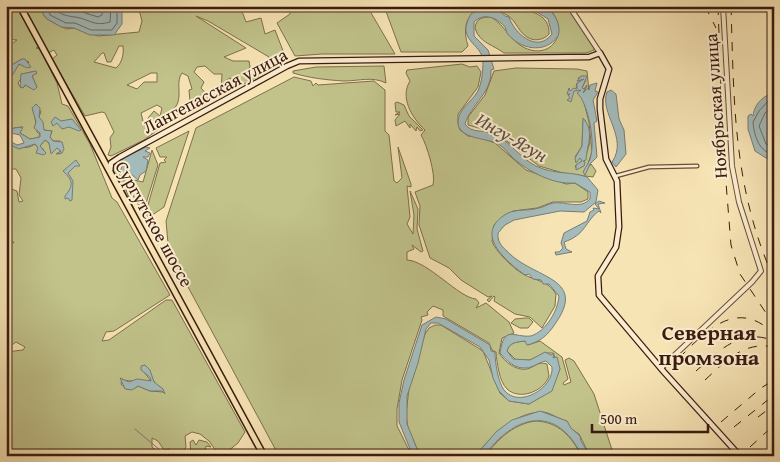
<svg xmlns="http://www.w3.org/2000/svg" width="780" height="462" font-family="'Gentium Book Plus',serif">
	<style>
		.green { fill: #c1c38b; stroke: #7e6f4d; fill-rule: evenodd }
		.water { fill: #a3bbba; stroke: #797b76 }
		.lines { fill: none; stroke-linecap: round; stroke-linejoin: round }
		.shore { stroke: #6f6b64; stroke-width: 1 }
		.stream { stroke: #797b76; stroke-width: 1 }
		.minor-casing { stroke: #6a4d38; stroke-width: 5 }
		.tertiary-casing { stroke: #6a4d38; stroke-width: 6 }
		.secondary-casing { stroke: #3b1b0f; stroke-width: 7 }
		.primary-casing { stroke: #3b1b0f; stroke-width: 8 }
		.minor { stroke: #faedcf; stroke-width: 2.5 }
		.tertiary { stroke: #faedcf; stroke-width: 4 }
		.secondary { stroke: #faedcf; stroke-width: 4.5 }
		.primary { stroke: #f7e4b5; stroke-width: 5 }
		.rail { stroke: #3b1b0f; stroke-width: 1; stroke-dasharray: 9 9; stroke-linecap: butt }
		.labels { text-anchor: middle; stroke-width: 4; stroke-linejoin: round; paint-order: stroke }
		.street-label { font-size: 18px; fill: #3b1b0f; stroke: #faedcf }
		.water-label { font-size: 19px; font-style: italic; fill: #5a4b42; stroke: #faedcf }
		.district-label { font-size: 22px; font-weight: bold; fill: #3b1b0f; stroke: #faedcf }
	</style>
	<rect width="100%" height="100%" fill="#f7e4b5"/>
	<filter id="stains"><feTurbulence type="fractalNoise" baseFrequency=".004" numOctaves="4"/><feColorMatrix values="0 0 0 0 .2 0 0 0 0 .09 0 0 0 0 .02 0 0 0 .5 -.17"/></filter>
	<radialGradient id="worn" r=".72"><stop offset=".6" stop-color="#630" stop-opacity="0"/><stop offset="1" stop-color="#630" stop-opacity=".3"/></radialGradient>
	<g class="green">
		<path d="M 6,6 L 16,6 L 39,47 L 36,48 L 40,49 L 57,83 L 62,104 L 68,106 L 90,144 L 112,198 L 117,202 L 170,295 L 114,331 L 106,332 L 102,341 L 109,340 L 166,300 L 172,300 L 245,432 L 238,443 L 222,456 L 219,455 L 209,441 L 200,434 L 192,432 L 185,436 L 186,447 L 181,456 L 172,456 L 169,449 L 164,450 L 158,441 L 152,438 L 152,447 L 163,456 L 6,456 L 6,352 L 23,350 L 25,347 L 16,342 L 6,349 L 6,239 L 14,243 L 6,231 L 6,187 L 17,191 L 19,202 L 23,201 L 19,195 L 21,178 L 16,169 L 8,169 L 9,186 L 6,185 L 6,143 C 15,146 26,151 35,144 L 38,148 L 44,150 L 40,146 L 45,140 L 49,143 L 51,151 L 57,147 L 61,149 L 58,154 L 62,153 L 60,141 L 53,141 L 50,137 L 52,131 L 44,130 L 39,117 L 41,111 L 34,110 L 37,132 L 40,134 L 38,138 L 30,139 L 20,133 L 22,127 L 14,128 L 6,134 L 6,72 L 8,77 L 19,64 L 25,66 L 29,62 L 22,59 L 10,66 L 6,71 L 6,58 L 9,57 L 6,48 L 17,40 L 6,39 L 6,33 L 10,33 C 7,25 6,17 6,6 ZM 32,72 L 37,73 L 32,76 L 37,87 L 25,85 L 23,88 L 20,87 L 18,83 L 24,74 ZM 145,365 L 156,385 L 163,389 L 163,392 L 150,391 L 138,386 C 132,391 125,390 121,384 L 122,380 C 130,381 141,382 151,381 L 141,368 Z"/>
		<path d="M 23,6 L 45,6 L 43,14 L 47,19 L 66,29 L 74,28 L 98,36 L 139,32 L 142,21 L 138,6 L 240,6 L 246,22 L 261,18 L 265,34 L 275,30 L 287,61 L 242,85 L 233,82 L 230,78 L 225,81 L 225,89 L 221,91 L 222,74 L 214,74 L 205,66 L 197,67 L 194,72 L 204,82 L 201,88 L 209,97 L 205,103 L 176,116 L 182,112 L 184,106 L 190,101 L 189,90 L 192,89 L 188,76 L 182,73 C 176,81 181,93 178,102 C 176,110 165,114 167,123 L 144,140 L 111,156 L 108,155 L 111,147 L 110,138 L 114,132 L 105,113 L 102,112 L 85,116 L 52,59 L 57,55 L 54,50 L 48,53 ZM 196,16 L 208,21 L 269,57 L 267,62 L 260,65 L 254,75 L 247,76 L 245,72 L 250,67 L 249,61 L 233,61 L 224,57 L 246,48 ZM 119,46 L 123,46 C 124,54 122,63 116,68 L 94,62 L 102,53 L 104,53 L 107,62 L 111,62 ZM 151,73 L 157,73 L 157,82 L 144,82 L 137,89 L 127,85 ZM 157,105 L 162,108 L 160,116 L 154,111 L 148,118 L 148,121 L 156,122 L 156,126 L 150,129 L 144,125 L 141,113 Z"/>
		<polygon points="291,6 367,6 395,54 322,54 295,56 277,23 290,14"/>
		<path d="M 384,6 L 516,6 C 531,12 550,14 549,34 C 545,39 537,41 531,39 C 519,35 517,21 507,15 C 479,0 458,15 468,46 L 462,52 L 401,52 Z"/>
		<path d="M 546,6 L 567,6 L 594,46 L 594,50 L 586,53 L 504,53 C 494,45 479,43 475,28 C 476,18 483,17 491,17 C 505,25 510,41 525,48 C 554,61 572,27 546,6 Z"/>
		<path d="M 462,64 L 470,67 L 477,66 L 481,72 L 478,87 L 458,114 L 458,123 L 460,130 L 468,136 L 479,137 L 495,143 L 526,170 L 566,184 L 575,183 L 588,192 L 588,199 L 581,202 L 553,202 L 537,208 L 513,211 L 494,225 L 492,241 C 495,251 514,269 523,274 C 535,281 548,280 556,294 L 555,306 L 542,328 L 530,317 L 515,314 L 494,301 L 495,297 L 494,296 L 489,302 L 487,300 L 492,296 L 488,297 L 461,280 L 449,268 L 430,258 L 419,225 L 420,206 L 415,192 L 433,185 C 436,175 427,145 421,135 L 425,130 C 411,117 400,97 410,81 L 406,73 L 407,70 Z"/>
		<path d="M 384,66 L 386,83 C 372,76 359,81 344,81 C 327,80 309,78 293,73 L 293,71 L 316,67 Z"/>
		<path d="M 516,68 L 577,69 L 587,71 L 589,91 L 583,93 L 587,86 L 584,89 L 582,88 L 586,80 L 584,76 L 578,78 L 584,79 L 577,83 L 576,87 L 581,91 L 589,122 L 592,152 L 585,172 L 591,164 L 596,171 L 593,177 L 563,173 L 539,166 L 496,133 L 468,125 L 468,117 L 485,95 L 494,71 ZM 585,120 L 590,142 L 583,165 L 577,169 L 575,166 L 582,161 L 582,159 L 575,157 L 582,146 L 583,121 Z"/>
		<path d="M 294,77 L 311,81 L 313,86 L 316,83 L 318,85 L 374,81 L 385,90 L 385,131 L 389,135 L 394,181 L 397,183 L 402,178 L 398,147 L 411,184 L 411,187 L 407,186 L 410,217 L 407,224 L 413,234 L 414,215 L 410,191 L 418,209 L 417,229 L 423,251 L 421,252 L 412,245 L 414,249 L 407,252 L 407,260 C 428,261 459,298 476,299 L 479,303 L 476,308 L 486,303 L 509,322 L 514,333 L 502,338 L 499,353 C 505,362 516,371 527,369 C 535,367 538,361 547,364 L 549,376 C 544,391 520,401 507,389 C 499,381 497,363 496,352 L 492,350 L 489,343 L 443,316 L 443,310 L 433,306 L 427,312 L 428,315 L 421,317 L 422,320 L 402,380 L 397,409 L 397,426 L 412,456 L 279,456 L 173,259 L 163,249 L 168,243 L 166,221 L 196,128 Z"/>
		<polygon points="397,102 404,105 409,116 423,130 420,131 417,127 416,131 410,124 410,128 405,121 396,126 395,120 400,114 395,115 400,112 396,112 395,103"/>
		<polygon points="189,131 164,207 148,218 146,212 160,163 166,162 164,160 167,157 160,157 156,148"/>
		<polygon points="152,150 158,165 143,213 131,192 126,190 139,221 115,177 112,165 121,159 115,168 125,183 132,183 134,180 143,182"/>
		<polygon points="525,318 529,318 533,322 528,328 520,328 511,323 515,319"/>
		<path d="M 435,325 L 441,325 L 483,351 L 500,393 L 509,401 L 529,404 L 549,392 L 560,369 L 553,353 L 545,353 L 530,360 L 516,360 L 507,351 C 509,342 517,342 525,341 L 528,345 L 540,341 L 562,357 L 568,379 L 563,383 L 564,385 L 571,382 L 565,360 L 569,358 L 574,361 L 594,394 L 614,456 L 590,456 L 579,434 L 570,428 L 567,421 C 559,420 549,411 541,412 C 514,413 493,435 475,456 L 420,456 L 408,428 L 406,415 L 409,388 L 425,334 L 429,328 Z"/>
		<path d="M 536,421 C 558,422 572,436 581,456 L 486,456 C 496,440 515,423 536,421 Z"/>
		<polygon points="193,440 196,445 199,440 207,442 211,447 206,446 204,456 191,456 190,442"/>
	</g>
	<g class="water">
		<polygon points="43,6 122,6 122,24 114,35 90,35 74,28 61,27 47,19 43,14 44,9 42,8"/>
		<path d="M 519,6 C 525,6 537,4 543,6 C 554,10 562,26 558,36 C 545,55 519,49 507,33 C 506,31 506,27 504,26 C 497,18 484,12 474,22 L 474,36 L 488,50 L 494,69 L 491,70 C 492,93 471,104 465,124 C 472,134 483,129 493,134 C 510,141 520,158 536,166 C 555,175 570,171 587,177 L 598,190 L 596,202 L 584,212 L 560,211 L 514,220 L 505,225 L 498,233 C 497,244 504,248 511,255 C 538,279 587,279 555,324 C 548,335 540,342 527,345 L 525,341 C 518,342 509,342 507,351 L 513,359 L 530,360 L 545,352 L 551,355 L 554,353 L 553,358 L 557,357 L 560,369 L 552,391 L 529,404 L 509,401 L 499,391 L 493,378 L 489,360 L 480,347 L 438,323 L 431,323 L 426,329 L 418,363 L 407,396 L 407,424 L 420,456 L 413,456 L 399,422 L 399,403 L 404,380 L 422,325 L 436,317 L 446,319 L 490,345 L 491,351 L 495,352 C 495,362 498,382 504,390 C 519,409 554,388 552,367 L 546,361 C 539,362 532,368 526,368 C 515,369 507,361 500,353 C 504,324 514,338 531,336 C 546,331 558,311 559,296 L 549,284 L 543,284 L 541,280 L 533,279 L 529,274 L 525,275 C 507,262 471,233 508,213 C 517,209 530,211 539,208 C 544,207 548,204 553,203 C 565,201 580,210 590,199 L 590,192 L 575,183 C 554,185 529,172 513,158 C 508,153 503,146 496,143 C 486,138 458,139 458,122 C 458,109 472,102 478,91 C 482,82 483,70 483,61 C 482,43 455,41 471,14 C 477,10 493,6 499,11 C 503,14 503,16 509,17 C 514,33 537,54 552,34 L 548,19 L 537,12 Z"/>
		<polygon points="22,59 25,59 31,67 27,68 19,64 12,76 8,77 6,71 10,66"/>
		<polygon points="36,71 37,73 32,76 37,87 34,90 25,85 23,88 20,87 21,74"/>
		<path d="M 581,76 L 587,76 L 582,88 L 584,89 L 587,85 L 583,93 L 588,88 L 589,90 L 590,85 L 597,83 L 595,91 L 598,92 L 593,100 L 597,121 L 594,123 L 597,157 L 590,164 L 585,175 L 583,172 C 586,166 590,162 591,155 C 595,138 587,101 577,93 L 581,90 L 574,91 L 571,102 L 567,100 L 570,98 L 568,95 L 570,94 L 567,94 L 569,88 L 570,91 L 574,88 L 577,89 L 577,83 L 584,79 L 577,81 Z"/>
		<path d="M 611,90 L 616,94 L 619,119 L 624,130 L 626,154 L 616,167 L 612,162 C 629,138 599,113 607,92 Z"/>
		<path d="M 771,94 L 774,96 L 774,159 L 766,158 L 755,151 L 748,129 L 748,116 L 751,114 L 753,116 C 754,106 761,97 771,94 Z"/>
		<polygon points="36,104 40,108 39,117 43,122 44,130 52,131 50,137 53,141 62,142 64,149 62,153 56,154 61,151 57,148 51,154 49,143 45,140 40,146 46,153 44,155 36,153 38,148 35,144 19,149 6,143 6,139 17,145 24,143 20,135 11,133 6,136 14,128 23,127 20,133 30,139 40,137 40,133 34,128 36,122 32,108"/>
		<polygon points="55,117 61,121 72,119 81,130 79,131 69,127 62,129 57,123 53,126 51,122"/>
		<path d="M 583,118 C 595,132 587,144 586,160 L 583,161 L 585,162 L 584,166 L 576,170 L 576,165 L 582,161 L 580,158 L 576,163 L 575,158 L 582,146 Z"/>
		<polygon points="146,147 150,148 145,151 150,153 148,157 143,157 148,160 146,171 140,175 138,180 131,174 128,177 131,182 125,182 120,171 123,165 120,163 116,169 117,164 125,157"/>
		<path d="M 76,160 L 80,166 L 75,166 L 68,173 L 73,181 L 72,200 L 70,201 L 68,198 L 65,199 L 65,196 C 73,186 74,181 63,171 Z"/>
		<path d="M 599,201 L 605,203 L 598,204 L 601,213 L 599,211 C 585,221 586,235 564,242 L 566,249 L 572,252 L 556,255 L 555,252 L 559,252 L 563,248 L 561,243 L 564,233 L 587,221 L 590,212 L 594,210 L 593,208 L 599,209 L 595,204 Z"/>
		<polygon points="145,365 150,370 154,382 163,389 165,394 162,391 150,391 138,386 132,390 125,389 120,378 129,382 137,379 151,381 150,377 141,370 141,366"/>
		<path d="M 540,411 L 567,421 L 571,428 L 580,436 L 581,441 L 590,456 L 582,456 C 556,403 514,415 484,456 L 475,456 L 497,431 L 512,420 Z"/>
	</g>
	<g class="lines">
		<g class="shore">
			<polyline points="48,6 50,15 66,23 75,23 91,30 112,30 117,23 117,6"/>
			<path d="M 55,6 L 56,11 C 63,15 67,16 75,17 C 90,19 93,27 110,22 L 111,6"/>
			<polyline points="63,6 98,17 102,15 103,6"/>
			<path d="M 774,100 L 769,100 L 759,111 L 753,122 C 754,135 759,153 774,154"/>
			<polyline points="774,106 765,113 759,126 766,144 774,147"/>
		</g>
		<polyline class="stream" points="135,429 167,456"/>
		<g class="minor-casing">
			<polyline id="minor" points="616,176 649,167 697,166"/>
		</g>
		<g class="tertiary-casing">
			<g id="tertiary">
				<polyline points="569,6 600,53"/>
				<polyline points="661,368 752,282 761,271 739,202 732,166 723,6"/>
			</g>
		</g>
		<g class="secondary-casing">
			<polyline id="secondary" points="110,171 111,163 120,157 287,66 299,61 589,57 600,53 609,69 600,99 600,109 606,159 617,181 619,227 616,247 598,276 599,295 664,372 740,456"/>
		</g>
		<g class="primary-casing">
			<polyline id="primary" points="20,6 264,456"/>
		</g>
		<use href="#minor" class="minor"/>
		<use href="#tertiary" class="tertiary"/>
		<use href="#secondary" class="secondary"/>
		<use href="#primary" class="primary"/>
		<g class="rail">
			<polyline points="705,6 716,28"/>
			<polyline points="718,6 723,145 731,245 740,274 774,325"/>
			<path d="M 731,6 C 734,103 733,188 774,279"/>
			<polyline points="768,298 774,307"/>
			<path d="M 679,358 C 706,331 737,297 774,334"/>
			<path d="M 696,371 C 719,351 741,327 774,341"/>
			<path d="M 705,380 C 726,361 743,341 774,347"/>
			<polyline points="758,417 774,405"/>
			<polyline points="721,422 761,388 774,380"/>
			<polyline points="734,427 774,395"/>
			<polyline points="750,447 774,425"/>
		</g>
	</g>
	<g class="labels">
		<g class="street-label">
			<text transform="translate(215 91) rotate(-28)" y="6">Лангепасская улица</text>
			<text transform="translate(716 106) rotate(-94)" y="6">Ноябрьская улица</text>
			<text transform="translate(154 224) rotate(61)" y="6">Сургутское шоссе</text>
		</g>
		<g class="water-label">
			<text transform="translate(512 137) rotate(30)" y="7">Ингу-Ягун</text>
		</g>
		<g class="district-label">
			<text x="709" y="340">Северная<tspan x="709" dy="25">промзона</tspan></text>
		</g>
	</g>
	<rect width="780" height="462" fill="none" stroke="#f7e4b5" stroke-width="25"/>
	<rect x="8" y="8" width="765" height="447" fill="none" stroke="#3b1b0f" stroke-width="2.5"/>
	<rect x="12" y="12" width="755" height="437" fill="none" stroke="#3b1b0f"/>
	<path d="M592 424v8h116v-8" fill="none" stroke="#3b1b0f" stroke-width="2.5"/>
	<text x="600" y="424" font-size="15" fill="#3b1b0f" stroke="#faedcf" stroke-width="4" paint-order="stroke">500 m</text>
	<rect width="100%" height="100%" filter="url(#stains)"/>
	<rect width="100%" height="100%" fill="url(#worn)"/>
</svg>
